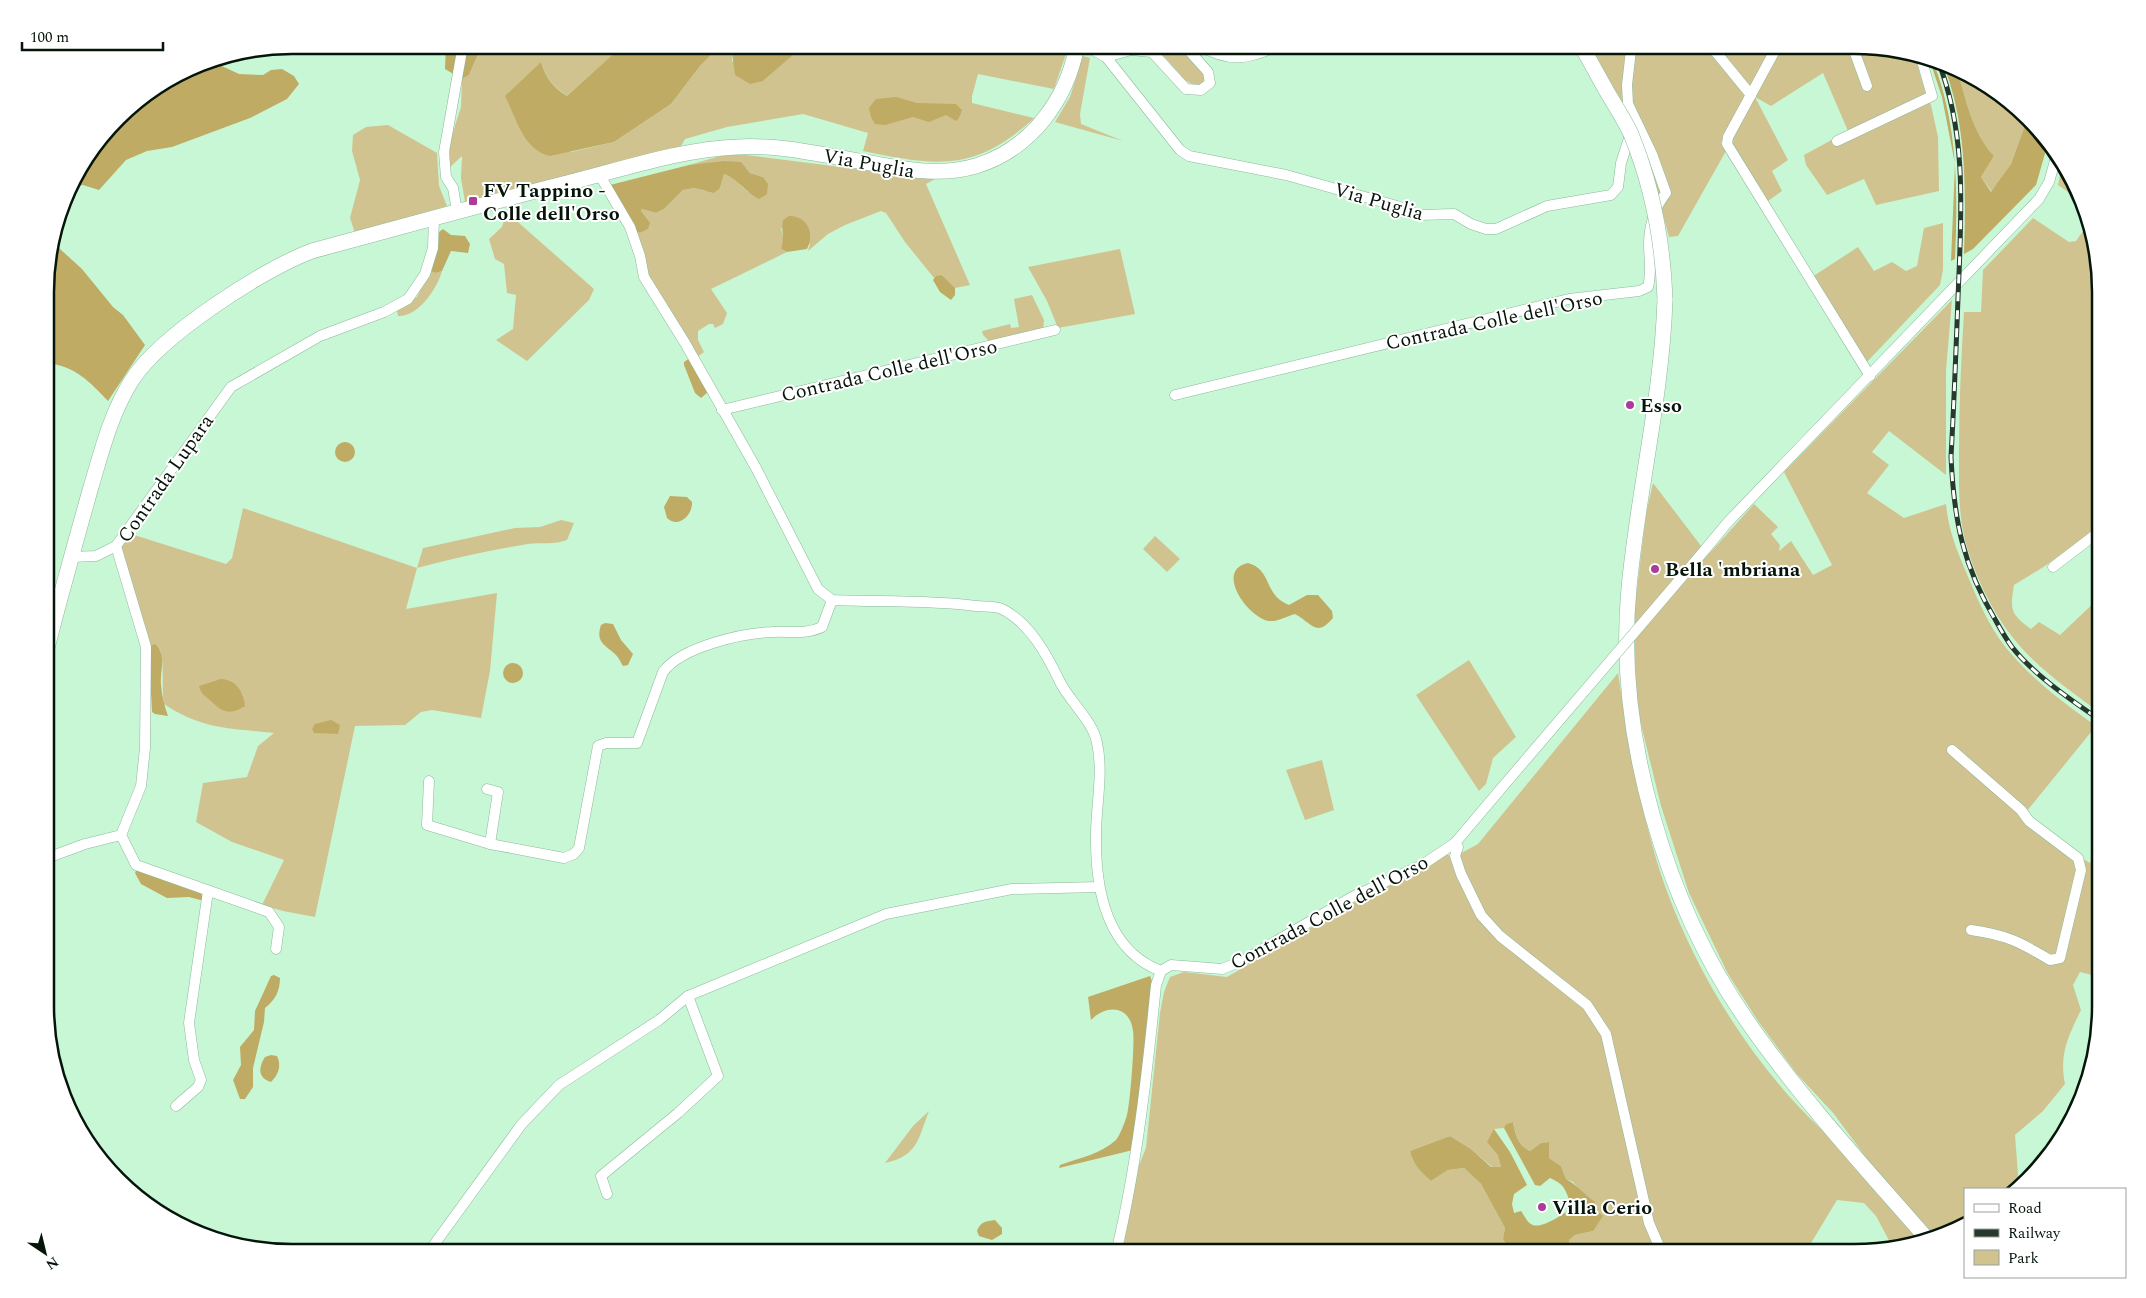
<svg xmlns="http://www.w3.org/2000/svg" width="2146" height="1298" font-family="Spectral,serif">
	<style>
		.green { fill: #d1c390 }
		.forest { fill: #bfab63 }
		.lines { fill: none; stroke-linecap: round; stroke-linejoin: round }
		.street-casing { stroke: #8cb89a; stroke-width: 11 }
		.primary-casing { stroke: #8cb89a; stroke-width: 16 }
		.street { stroke: #fff; stroke-width: 10 }
		.primary { stroke: #fff; stroke-width: 15 }
		.rail-casing { stroke: #253a2c; stroke-width: 5 }
		.rail { stroke: #fff; stroke-width: 3; stroke-dasharray: 9; stroke-linecap: butt }
		.street-bridge-casing { stroke: #8cb89a; stroke-width: 11; stroke-linecap: butt }
		.primary-bridge-casing { stroke: #8cb89a; stroke-width: 16; stroke-linecap: butt }
		.street-bridge { stroke: #fff; stroke-width: 10 }
		.primary-bridge { stroke: #fff; stroke-width: 15 }
		.poi-dot { fill: #ab3c9a; stroke: #fff; stroke-width: 2 }
		.labels { text-anchor: middle; stroke-width: 4; stroke-linejoin: round; paint-order: stroke }
		.street-label { font-size: 20px; fill: #05150a; stroke: #fff }
		.poi-label { font-size: 20px; font-weight: bold; fill: #05150a; stroke: #fff; text-anchor: start }
		.rim { fill: none; stroke: #05150a; stroke-width: 2.5 }
	</style>
	<rect width="100%" height="100%" fill="#c8f7d6"/>
	<g class="green">
		<path d="M 482,45 L 623,45 L 567,96 C 553,86 546,79 541,62 L 513,111 L 515,119 L 571,152 L 614,142 L 671,104 L 700,66 L 716,50 L 725,46 L 732,53 L 732,61 L 763,81 L 805,45 L 1069,45 L 1054,89 L 978,74 L 972,96 L 972,103 L 1034,118 C 975,173 936,166 863,151 L 868,133 L 803,114 L 727,127 L 685,139 L 681,146 L 465,202 L 461,178 L 462,156 L 450,167 L 450,141 L 461,107 L 462,79 L 469,75 Z"/>
		<polygon points="1154,45 1179,45 1206,77 1203,83 1197,87 1185,80"/>
		<polygon points="1589,45 1705,45 1747,98 1721,143 1726,151 1678,236 1669,237 1650,167 1625,107"/>
		<polygon points="1715,45 1774,45 1750,90"/>
		<polygon points="1782,45 1854,45 1914,53 1926,95 1931,105 1938,137 1939,191 1876,205 1864,179 1827,195 1806,165 1804,155 1848,131 1823,73 1771,106 1755,97 1788,160 1772,171 1782,191 1768,201 1731,145 1731,138"/>
		<polygon points="1083,56 1090,58 1080,114 1081,124 1123,141 1055,122 1070,97"/>
		<path d="M 1957,69 L 1978,78 L 2030,119 L 2024,128 L 2011,164 L 1992,192 L 1981,177 L 1994,156 C 1972,132 1966,100 1957,69 Z"/>
		<polygon points="388,125 437,153 439,186 447,206 355,233 350,218 360,180 352,151 353,135 366,127"/>
		<polygon points="738,154 935,179 926,184 970,285 955,288 942,275 934,278 905,242 886,213 881,211 845,225 828,234 808,251 810,244 781,228 784,242 781,249 787,252 711,289 727,313 723,324 715,328 713,324 709,324 698,331 698,340 704,352 697,357 649,276 635,231 640,233 647,229 649,224 641,211 642,209 656,213 664,209 683,190 694,188 705,191 720,188 724,174 730,175 748,192 763,177 750,173 746,168 707,164 689,165 720,156"/>
		<polygon points="2063,162 2084,203 2058,185"/>
		<polygon points="511,216 594,289 589,300 527,361 496,340 513,329 516,295 507,293 504,264 495,259 489,239 502,227 504,220"/>
		<path d="M 2033,218 L 2069,242 L 2076,241 L 2090,221 L 2100,275 L 2100,525 L 2045,566 L 2014,585 C 2010,610 2010,614 2031,629 L 2039,622 L 2060,635 L 2100,597 L 2100,713 C 2070,690 2038,669 2014,639 C 1992,612 1974,574 1965,540 C 1958,512 1959,482 1959,453 C 1959,406 1961,359 1964,312 L 1981,312 L 1983,270 Z"/>
		<polygon points="1943,223 1943,270 1940,285 1865,364 1812,277 1858,247 1874,271 1892,262 1906,271 1917,266 1924,228"/>
		<polygon points="1120,249 1135,314 1058,328 1047,301 1028,267"/>
		<path d="M 430,271 L 436,273 L 442,271 C 437,289 418,317 398,316 L 397,311 L 417,297 Z"/>
		<polygon points="1032,295 1044,320 1043,332 990,342 983,335 982,331 1010,324 1011,328 1019,327 1014,299"/>
		<path d="M 1952,300 L 1946,370 L 1946,475 L 1889,431 L 1872,452 L 1889,465 L 1867,493 L 1904,518 L 1946,504 C 1948,529 1957,551 1967,574 C 1979,603 1992,634 2014,657 C 2038,684 2067,705 2096,726 L 2022,817 L 2038,832 L 2090,863 L 2100,843 L 2100,977 L 2080,972 L 2073,985 L 2081,1010 C 2068,1037 2059,1054 2065,1084 L 2043,1111 L 2015,1135 L 2019,1188 L 1965,1189 L 1965,1226 L 1933,1240 L 1893,1248 L 1876,1216 L 1864,1203 L 1837,1200 L 1805,1253 L 1569,1253 L 1569,1240 L 1575,1235 L 1593,1231 L 1596,1210 L 1573,1182 L 1566,1179 L 1561,1166 L 1549,1158 L 1549,1142 L 1541,1143 L 1530,1151 C 1518,1146 1515,1134 1513,1122 L 1506,1124 L 1504,1128 L 1494,1129 L 1501,1167 L 1492,1167 L 1471,1149 L 1450,1136 L 1410,1151 C 1413,1165 1421,1172 1431,1181 L 1448,1170 L 1464,1168 L 1481,1184 L 1505,1228 L 1503,1239 L 1511,1253 L 1122,1253 L 1139,1165 L 1146,1148 L 1160,1013 L 1164,992 L 1170,977 L 1184,972 L 1227,977 L 1362,898 L 1447,854 L 1452,858 L 1478,844 L 1618,673 C 1627,732 1637,790 1653,848 C 1681,949 1745,1058 1822,1130 C 1839,1145 1859,1158 1876,1171 L 1834,1114 L 1796,1073 L 1758,1021 L 1728,974 L 1689,893 L 1661,806 L 1636,704 L 1634,614 L 1646,514 L 1653,483 L 1708,555 L 1754,504 L 1778,527 L 1771,534 L 1780,545 L 1779,551 L 1791,541 L 1813,575 L 1832,565 L 1784,472 Z"/>
		<path d="M 243,508 L 417,568 L 423,548 L 515,528 L 540,527 L 561,520 L 574,523 L 567,540 C 554,545 542,542 528,544 C 491,550 454,558 417,568 L 406,609 L 497,593 L 490,671 L 481,718 L 432,710 L 421,712 L 405,725 L 355,726 L 315,917 L 283,911 L 262,905 L 284,860 L 232,842 L 196,822 L 203,783 L 247,777 L 258,746 L 274,733 C 230,728 203,730 164,704 C 161,686 165,667 160,650 L 150,646 L 122,554 L 122,545 L 128,533 L 226,564 L 232,558 Z"/>
		<polygon points="1155,536 1180,559 1167,572 1143,549"/>
		<polygon points="1469,660 1516,737 1493,758 1486,784 1479,791 1416,695"/>
		<polygon points="1322,760 1334,810 1305,820 1286,770"/>
		<path d="M 929,1111 C 918,1139 918,1156 885,1163 L 913,1126 Z"/>
	</g>
	<g class="forest">
		<polygon points="446,45 482,45 469,75 462,79 445,69"/>
		<path d="M 623,45 L 805,45 L 763,81 L 750,84 L 735,75 L 732,53 L 725,46 L 716,50 L 700,66 L 671,104 L 614,142 L 550,156 C 523,150 516,117 505,96 L 541,62 C 546,79 553,87 567,96 Z"/>
		<path d="M 1929,58 L 1932,59 C 1958,123 1958,191 1955,259 L 1951,261 L 1955,164 L 1942,97 Z"/>
		<polygon points="211,61 239,74 263,75 271,70 282,69 294,76 299,84 287,99 250,118 172,147 147,151 126,160 99,190 83,185 69,188 71,182 129,106 198,64"/>
		<path d="M 1943,64 L 1957,69 C 1966,100 1972,132 1994,156 L 1981,177 L 1991,192 L 2011,164 L 2024,128 L 2030,119 L 2048,143 L 2036,185 L 1973,249 L 1964,254 C 1966,191 1967,123 1943,64 Z"/>
		<polygon points="896,97 917,103 956,104 962,110 959,118 956,121 946,115 929,122 913,117 885,125 875,124 871,117 869,108 876,99"/>
		<path d="M 724,161 L 741,162 L 750,173 L 763,177 L 768,184 L 767,194 L 759,199 C 748,194 733,175 724,174 L 720,188 L 714,193 L 694,188 L 683,190 L 664,209 L 656,213 L 642,209 L 641,211 L 650,223 L 648,229 L 640,233 L 635,231 L 610,185 L 689,165 Z"/>
		<path d="M 789,216 C 808,216 815,234 807,249 L 787,252 L 781,249 C 785,239 781,230 783,220 Z"/>
		<polygon points="443,229 451,235 465,236 470,244 468,253 451,251 442,271 436,273 430,271 439,232"/>
		<path d="M 53,239 L 60,249 L 82,269 L 113,307 L 123,315 L 145,345 L 108,401 C 90,382 75,366 47,363 L 47,260 Z"/>
		<polygon points="942,275 955,288 955,295 951,300 940,292 933,280 936,276"/>
		<polygon points="690,358 708,392 701,398 695,393 684,365 684,362"/>
		<circle cx="345" cy="452" r="10"/>
		<path d="M 670,496 L 687,497 L 692,502 C 693,515 678,529 667,518 L 664,507 Z"/>
		<path d="M 1248,563 C 1273,570 1263,595 1289,605 L 1307,595 L 1318,595 L 1332,611 L 1333,618 C 1316,638 1312,623 1295,614 C 1287,616 1278,622 1269,621 C 1248,618 1214,570 1248,563 Z"/>
		<path d="M 605,623 L 613,624 L 621,640 L 633,654 L 628,665 L 623,666 C 621,663 619,658 616,655 C 606,645 595,643 601,625 Z"/>
		<path d="M 155,644 C 167,655 160,670 161,685 C 162,696 164,705 168,716 L 155,714 L 152,712 L 149,654 L 150,646 Z"/>
		<circle cx="513" cy="673" r="10"/>
		<path d="M 221,679 C 236,679 244,693 245,706 C 231,715 223,713 212,702 C 206,696 201,695 199,686 Z"/>
		<polygon points="331,720 340,725 338,734 314,733 312,729 315,724"/>
		<polygon points="137,869 199,892 203,896 204,901 189,897 167,898 141,884 135,873"/>
		<path d="M 274,975 L 280,978 C 280,991 275,1000 265,1008 L 264,1022 L 253,1068 L 253,1087 L 245,1099 L 240,1099 L 233,1080 L 241,1065 L 240,1047 L 254,1030 L 255,1011 L 271,976 Z"/>
		<path d="M 1150,976 L 1153,984 L 1133,1150 L 1059,1168 L 1060,1165 C 1079,1158 1101,1154 1116,1140 C 1120,1135 1125,1122 1127,1115 C 1130,1104 1135,1042 1133,1031 C 1130,1005 1106,1004 1091,1020 L 1088,997 Z"/>
		<path d="M 271,1055 L 277,1056 C 282,1066 278,1075 271,1082 C 258,1078 258,1068 265,1057 Z"/>
		<path d="M 1513,1122 C 1515,1134 1518,1146 1530,1151 L 1541,1143 L 1549,1142 L 1549,1158 L 1561,1166 L 1566,1179 C 1576,1184 1585,1195 1595,1202 L 1596,1210 L 1603,1216 L 1593,1231 L 1575,1235 L 1569,1240 L 1569,1253 L 1511,1253 L 1503,1239 L 1505,1228 L 1481,1184 L 1464,1168 L 1448,1170 L 1431,1181 C 1421,1172 1413,1165 1410,1151 L 1450,1136 L 1471,1149 L 1491,1167 L 1501,1167 L 1498,1155 L 1487,1142 L 1494,1129 L 1510,1152 L 1527,1185 L 1514,1194 L 1512,1204 L 1514,1213 L 1521,1211 C 1524,1215 1527,1222 1531,1224 C 1540,1231 1565,1213 1573,1207 C 1564,1191 1568,1186 1550,1178 L 1540,1186 L 1535,1185 L 1504,1128 L 1506,1124 Z"/>
		<path d="M 995,1220 L 1002,1228 L 1002,1234 L 992,1240 L 979,1236 L 977,1231 C 980,1222 986,1221 995,1220 Z"/>
	</g>
	<g class="lines">
		<g class="street-casing">
			<g id="street">
				<polyline points="1084,45 1106,57 1180,150 1189,156 1286,175 1397,206 1419,215 1454,214 1471,224 1486,229 1496,229 1547,206 1611,195 1618,187 1621,163 1631,132"/>
				<path d="M 1198,45 C 1229,63 1249,60 1279,45"/>
				<polyline points="1710,45 1751,95"/>
				<polyline points="1778,45 1728,137 1727,144 1870,376"/>
				<polyline points="1852,45 1867,86"/>
				<polyline points="1631,50 1652,45"/>
				<polyline points="1106,57 1131,50 1152,52 1186,89 1201,90 1210,83 1208,72 1184,45"/>
				<polyline points="1837,141 1932,96 1920,54"/>
				<path d="M 599,174 L 630,227 L 640,256 L 644,277 L 685,343 L 756,468 L 818,589 L 832,600 C 880,602 928,600 976,606 C 984,607 995,606 1002,609 C 1030,623 1047,655 1060,682 C 1070,702 1093,721 1097,743 C 1104,775 1095,809 1096,841 C 1096,892 1108,951 1161,971 L 1171,965 L 1222,969 L 1242,961 L 1352,897 L 1422,865 L 1455,843 L 1499,791"/>
				<polyline points="457,211 453,188 446,177 444,152 463,45"/>
				<path d="M 1175,395 L 1569,299 L 1639,291 L 1648,287 C 1652,272 1649,259 1649,244 C 1649,226 1655,207 1666,193 L 1652,154 L 1628,104 L 1627,85 L 1631,50 L 1620,45"/>
				<polyline points="722,410 1055,330"/>
				<polyline points="71,557 96,556 116,546"/>
				<polyline points="1693,564 1728,522 2039,199 2049,182 2057,154"/>
				<polyline points="2053,567 2100,531"/>
				<path d="M 1952,750 L 2021,810 L 2029,821 L 2078,858 L 2081,870 L 2060,958 L 2050,960 C 2020,942 2007,935 1971,930"/>
				<path d="M 429,781 L 427,825 L 490,844 L 564,858 L 574,854 L 579,848 L 598,746 L 606,743 L 637,743 L 663,672 C 681,647 742,633 773,632 C 790,631 805,635 822,627 L 832,600"/>
				<polyline points="487,789 498,792 490,844"/>
				<polyline points="121,835 136,865 269,912 279,927 276,949"/>
				<polyline points="1455,843 1458,847 1455,856 1461,874 1481,915 1500,936 1587,1005 1606,1034 1649,1223 1662,1253"/>
				<polyline points="47,858 85,844 121,835 141,786 145,748 146,647 116,546 231,387 320,336 384,312 408,299 425,274 433,248 434,217"/>
				<polyline points="176,1106 198,1087 201,1080 194,1060 189,1023 208,891"/>
				<polyline points="607,1194 601,1176 678,1113 718,1076 688,996"/>
				<polyline points="428,1253 521,1125 559,1085 659,1020 688,996 886,914 1012,889 1099,887"/>
				<path d="M 1116,1253 C 1137,1165 1147,1075 1156,985 L 1161,971"/>
			</g>
		</g>
		<g class="primary-casing">
			<g id="primary">
				<polyline points="1581,45 1606,90"/>
				<path d="M 1665,299 C 1662,397 1638,491 1629,588 C 1615,734 1666,906 1750,1025 C 1804,1102 1868,1171 1929,1241"/>
				<path d="M 47,648 C 61,594 76,540 91,487 C 102,450 111,413 132,380 C 160,336 263,269 312,251 C 400,227 487,203 575,181 C 626,168 684,149 737,147 C 783,144 830,157 876,164 C 910,170 941,176 976,166 C 1031,149 1067,100 1077,45"/>
			</g>
		</g>
		<use href="#street" class="street"/>
		<use href="#primary" class="primary"/>
		<g class="rail-casing">
			<path id="rail" d="M 1938,61 C 1968,136 1961,219 1958,298 C 1956,351 1954,404 1951,457 C 1954,521 1963,566 1996,621 C 2001,630 2006,639 2012,647 C 2034,675 2071,700 2100,720"/>
		</g>
		<use href="#rail" class="rail"/>
		<g class="street-bridge-casing">
			<polyline id="street-bridge" points="1499,791 1693,564"/>
		</g>
		<g class="primary-bridge-casing">
			<path id="primary-bridge" d="M 1606,90 C 1614,104 1624,119 1631,134 C 1653,188 1663,242 1665,299"/>
		</g>
		<use href="#street-bridge" class="street-bridge"/>
		<use href="#primary-bridge" class="primary-bridge"/>
	</g>
	<g class="poi-dot">
		<rect x="468" y="196" width="10" height="10" rx="2.5"/>
		<circle cx="1630" cy="405" r="5"/>
		<circle cx="1655" cy="569" r="5"/>
		<circle cx="1542" cy="1207" r="5"/>
	</g>
	<g class="labels">
		<g class="street-label">
			<text transform="translate(869 163) rotate(10)" y="7">Via Puglia</text>
			<text transform="translate(1379 201) rotate(16)" y="7">Via Puglia</text>
			<text transform="translate(1494 320) rotate(-12)" y="7">Contrada Colle dell'Orso</text>
			<text transform="translate(889 370) rotate(-13)" y="7">Contrada Colle dell'Orso</text>
			<text transform="translate(165 478) rotate(-55)" y="7">Contrada Lupara</text>
			<text transform="translate(1329 912) rotate(-28)" y="7">Contrada Colle dell'Orso</text>
		</g>
		<g class="poi-label">
			<text x="483" y="197">FV Tappino -<tspan x="483" dy="23">Colle dell'Orso</tspan></text>
			<text x="1640" y="412">Esso</text>
			<text x="1665" y="576">Bella 'mbriana</text>
			<text x="1552" y="1214">Villa Cerio</text>
		</g>
	</g>
	<path d="M0 0H2146V1298H0ZM292 54H1854A238 238 0 0 1 2092 292V1006A238 238 0 0 1 1854 1244H292A238 238 0 0 1 54 1006V292A238 238 0 0 1 292 54Z" fill="#fff" fill-rule="evenodd"/>
	<path class="rim" d="M292 54H1854A238 238 0 0 1 2092 292V1006A238 238 0 0 1 1854 1244H292A238 238 0 0 1 54 1006V292A238 238 0 0 1 292 54Z"/>
	<rect x="1964" y="1188" width="162" height="90" fill="#ffffff" stroke="#9ba19d"/>
	<rect x="1974" y="1204" width="25" height="8" fill="#ffffff" stroke="#9ba19d"/>
	<text x="2008" y="1213" font-size="15" fill="#05150a">Road</text>
	<rect x="1974" y="1229" width="25" height="8" fill="#253a2c" stroke="#9ba19d"/>
	<text x="2008" y="1238" font-size="15" fill="#05150a">Railway</text>
	<rect x="1974" y="1250" width="25" height="15" fill="#d1c390" stroke="#9ba19d"/>
	<text x="2008" y="1263" font-size="15" fill="#05150a">Park</text>
	<g transform="translate(45 1253) rotate(145)" stroke="#ffffff" stroke-width="4" paint-order="stroke">
	<path d="M0-4L9 19L0 12L-9 19Z" fill="#05150a"/>
	<text y="-8" font-size="14" font-weight="bold" text-anchor="middle" fill="#05150a">N</text>
	</g>
	<path d="M22 42v8h141v-8" fill="none" stroke="#05150a" stroke-width="2.5"/>
	<text x="30" y="42" font-size="15" fill="#05150a" stroke="#ffffff" stroke-width="4" paint-order="stroke">100 m</text>
</svg>
